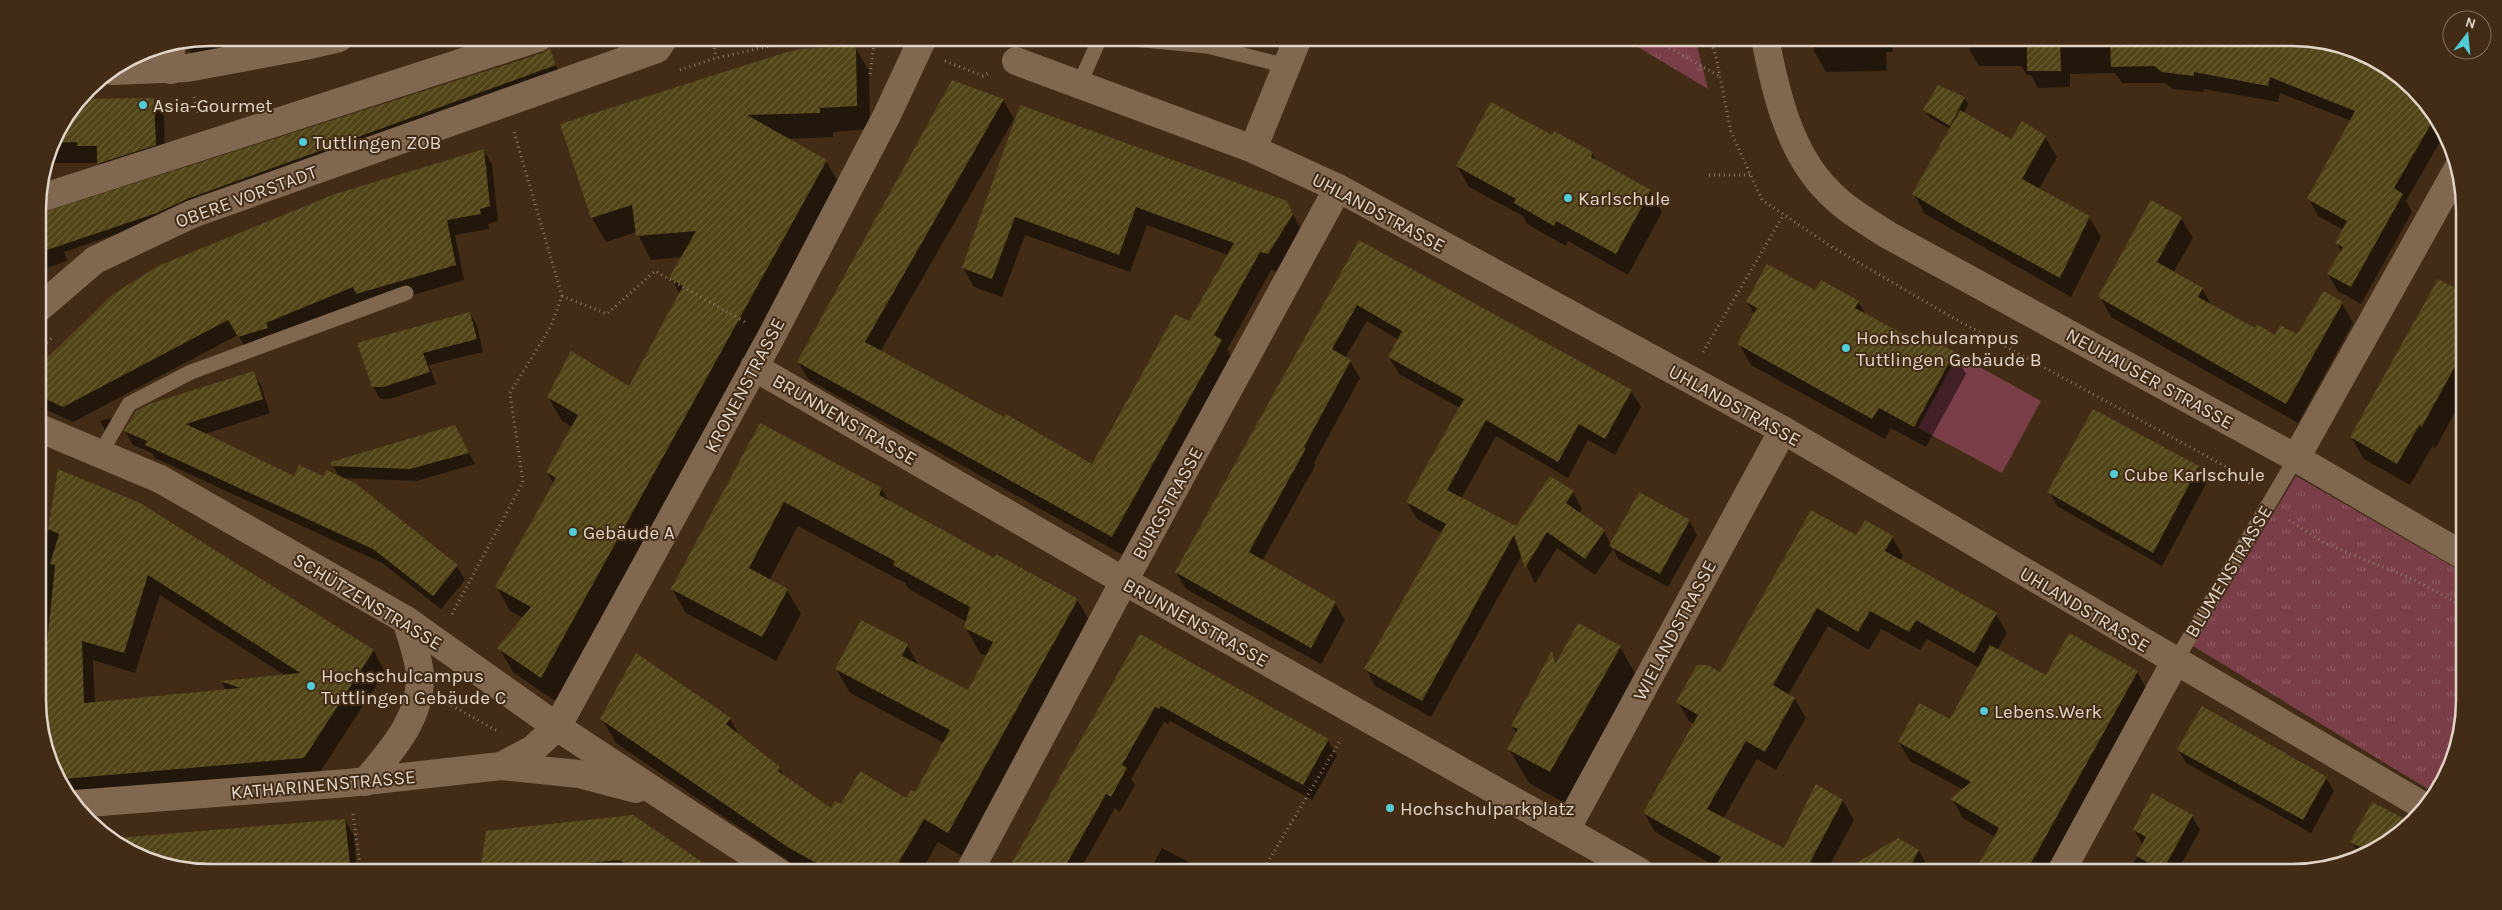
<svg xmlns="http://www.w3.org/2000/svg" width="2502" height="910" font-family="Karla,sans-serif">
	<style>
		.grass { fill: #7a3e49 }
		.park { fill: url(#park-tufts) }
		.shadow { fill: #0007; fill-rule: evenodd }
		.building { fill: url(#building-hatch); fill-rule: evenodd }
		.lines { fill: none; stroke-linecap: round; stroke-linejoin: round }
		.path { stroke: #8c7a68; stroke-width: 3; stroke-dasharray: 1 4; stroke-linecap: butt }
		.service { stroke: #806750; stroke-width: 15 }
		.minor { stroke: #806750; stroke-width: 28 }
		.tertiary { stroke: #806750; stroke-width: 28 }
		.poi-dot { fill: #52ccd6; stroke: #422c16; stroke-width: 2 }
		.labels { text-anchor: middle; stroke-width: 4; stroke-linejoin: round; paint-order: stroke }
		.poi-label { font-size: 19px; fill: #e2d4c7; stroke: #422c16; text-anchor: start }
		.street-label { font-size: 19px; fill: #e2d4c7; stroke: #422c16 }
		.rim { fill: none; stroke: #e2d4c7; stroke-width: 2.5 }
	</style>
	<defs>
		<pattern id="park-tufts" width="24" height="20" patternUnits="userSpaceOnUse" patternTransform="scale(1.25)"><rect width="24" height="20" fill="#7a3e49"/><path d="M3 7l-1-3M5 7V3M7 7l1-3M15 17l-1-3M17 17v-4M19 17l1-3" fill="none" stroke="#8d5962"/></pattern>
		<pattern id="building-hatch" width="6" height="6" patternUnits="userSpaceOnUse" patternTransform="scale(1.25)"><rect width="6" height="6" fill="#514417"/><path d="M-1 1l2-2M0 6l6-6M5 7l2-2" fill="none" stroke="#6a5e37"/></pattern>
	</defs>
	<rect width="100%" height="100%" fill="#422c16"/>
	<polygon class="grass" points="1958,355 2041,401 2002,473 1918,428"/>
	<g class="park">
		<polygon points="1623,38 1695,38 1708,89"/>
		<polygon points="2296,476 2464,573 2464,700 2455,755 2436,794 2193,646"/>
	</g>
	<g class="shadow">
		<polygon points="210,38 326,38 197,63 188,48 188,42"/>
		<polygon points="1049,38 1085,38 1085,47 1053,47"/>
		<polygon points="1814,38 1893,38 1893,52 1886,52 1887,71 1826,72 1814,51"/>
		<polygon points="1969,38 2292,38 2318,42 2363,59 2366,65 2423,99 2445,133 2406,201 2412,212 2361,304 2338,291 2328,274 2341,251 2337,243 2344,230 2318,216 2309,199 2351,121 2280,93 2278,102 2204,89 2203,92 2173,89 2165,83 2122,83 2115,73 2070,74 2070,87 2038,88 2031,75 2027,75 2021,66 1979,66 1969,49"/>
		<polygon points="855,47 869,71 870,129 833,132 833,137 785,139 826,161 840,185 555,701 513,672 499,648 523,618 510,611 496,586 554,484 547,472 572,427 562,421 548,397 629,387 680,294 671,278 683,257 651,260 637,232 606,242 592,218 562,125"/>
		<polygon points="549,50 559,72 161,219 64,252 67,261 38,271 38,216 543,54"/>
		<polygon points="144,51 144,60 129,60"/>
		<polygon points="1964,98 1968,104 1964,114 2011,141 2045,137 2057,157 2039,189 2089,217 2101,237 2071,297 1925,214 1914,194 1950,129 1929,117 1925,110"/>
		<polygon points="154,99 164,116 165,162 108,180 99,163 47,163 55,133 81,100"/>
		<polygon points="1003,100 1014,119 880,352 1093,466 1190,323 1228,255 1147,225 1130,272 1025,235 1002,297 974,287 963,268 1020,106 1286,202 1303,233 1279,272 1271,270 1227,350 1232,359 1123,555 809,380 798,362"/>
		<polygon points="1552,137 1592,153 1597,162 1650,191 1662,212 1628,275 1568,241 1566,246 1527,224 1523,216 1469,187 1457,166"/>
		<polygon points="484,150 492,165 498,221 488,224 489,229 455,235 464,280 366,309 248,352 238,335 73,422 43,408 39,401 39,368 113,296"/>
		<polygon points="2181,218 2193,238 2173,273 2202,289 2212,306 2255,330 2275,336 2297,336 2342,303 2353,323 2298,423 2111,317 2100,297"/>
		<polygon points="1360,242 1631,391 1641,407 1615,455 1588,440 1568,478 1496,436 1461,499 1517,528 1573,492 1582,509 1579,514 1604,531 1611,545 1689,520 1697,535 1668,587 1619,560 1613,549 1595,575 1557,548 1535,584 1522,555 1431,717 1375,686 1366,669 1442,533 1417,519 1407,502 1460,408 1399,374 1389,357 1399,340 1367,321 1345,358 1350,361 1360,378 1314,463 1315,466 1262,561 1335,603 1345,620 1321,664 1186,589 1176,572"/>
		<polygon points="2439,280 2463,294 2464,396 2435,449 2433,445 2410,485 2364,459 2351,437"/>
		<polygon points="1815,292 1858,302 1866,315 1914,342 1919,334 1954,353 1966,374 1926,447 1891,428 1885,439 1751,365 1739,344 1755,315 1747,302"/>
		<polygon points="470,313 477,325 483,352 429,365 436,384 390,399 380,399 373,387"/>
		<polygon points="253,372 261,386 270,413 205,434 457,566 465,580 441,609 382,563 155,458 152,453 133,445 125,431"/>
		<polygon points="110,418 118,432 108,435 100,421"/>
		<polygon points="760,424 882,489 889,501 994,560 1077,599 1091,624 962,856 938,842 921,872 805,872 616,743 602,719 730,719 740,737 779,768 785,777 832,809 841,806 906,800 915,794 944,743 850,693 836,669 907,645 919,666 968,692 987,656 980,653 966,628 967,622 909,589 905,583 798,526 769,581 787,590 801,614 776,661 686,613 672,589"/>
		<polygon points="461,438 475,464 417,481 340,478 333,466"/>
		<polygon points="2198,467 2207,482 2162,566 2057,506 2049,492"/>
		<path d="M 139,505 L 374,651 L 385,672 L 316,778 L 73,799 L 41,734 L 40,551 L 49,529 ZM 160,595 L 286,676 L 222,683 L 226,690 L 95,703 L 93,660 L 135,673 Z"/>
		<polygon points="1857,537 1892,537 1903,556 1900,561 1996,614 2007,633 1997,650 2046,677 2137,672 2148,691 2048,872 1975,872 1995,837 1963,818 1952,799 1964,790 1910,761 1899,742 1951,721 1980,668 1927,639 1920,650 1881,629 1869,650 1828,626 1788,695 1795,699 1806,718 1776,770 1757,759 1723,819 1784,850 1816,786 1843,801 1854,820 1826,872 1716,872 1717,867 1655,832 1644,813 1694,724 1689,721 1678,702 1721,674"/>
		<polygon points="1141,636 1328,740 1337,756 1312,800 1170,721 1168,724 1164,722 1131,779 1135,785 1120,812 1115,808 1080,870 1082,872 1009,872"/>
		<polygon points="1620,647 1640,682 1570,806 1529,783 1509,749 1517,734 1512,726 1552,654 1558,663"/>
		<polygon points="2178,750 2326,778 2334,791 2311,833 2186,763"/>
		<polygon points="2373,803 2409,824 2397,837 2361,856 2352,842"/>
		<polygon points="2192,816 2200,830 2177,872 2129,872 2143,845 2134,830"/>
		<polygon points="345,820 354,836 357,872 210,872 155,863 118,839"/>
		<polygon points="487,832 704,865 709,872 481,872"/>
		<polygon points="1898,839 1919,851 1929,869 1935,872 1845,872"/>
		<polygon points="1162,848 1208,872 1149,872"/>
	</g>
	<g class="building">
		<polygon points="2027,38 2060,38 2061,71 2027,71"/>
		<polygon points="2110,38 2292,38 2324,43 2364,58 2362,61 2422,96 2435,117 2394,188 2403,194 2351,287 2327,274 2343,247 2335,243 2347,221 2307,199 2355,111 2270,77 2268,86 2194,72 2194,76 2162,72 2154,66 2111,67"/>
		<polygon points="856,46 857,106 820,108 820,113 747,115 827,160 541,678 497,648 531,607 495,587 556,478 546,472 578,415 547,397 571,351 629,386 683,286 669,278 696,231 636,236 632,205 591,218 560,124 784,53 801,49"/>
		<polygon points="550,48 556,65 187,199 157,213 38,253 38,214 543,53"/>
		<polygon points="952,80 1004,99 865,342 1004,417 1006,414 1092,464 1175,314 1189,321 1234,243 1136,207 1119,255 1015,217 992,279 962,268 1020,105 1287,201 1293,214 1268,254 1260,252 1214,335 1222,340 1112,537 797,362"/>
		<polygon points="1938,85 1965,97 1950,126 1923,110"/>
		<polygon points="154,98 156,145 97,164 97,146 77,146 77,142 53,143 55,133 82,99"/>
		<polygon points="1491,102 1552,135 1554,131 1593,152 1591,157 1651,190 1616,254 1556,221 1554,226 1514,203 1516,199 1456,166"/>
		<polygon points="1960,110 2011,139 2022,121 2046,136 2022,179 2090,216 2060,278 1963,225 1912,194"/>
		<polygon points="484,149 490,206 480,209 481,214 447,220 456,265 356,294 353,287 266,323 268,328 238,337 228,320 63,407 39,396 39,366 112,295 158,266 335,194"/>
		<polygon points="2151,200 2182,217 2157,262 2203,288 2198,297 2255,328 2257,324 2275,335 2280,325 2297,334 2324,291 2343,302 2286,404 2098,297"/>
		<polygon points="1359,240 1632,390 1605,439 1579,424 1558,462 1486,420 1447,490 1516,526 1550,476 1574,491 1566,503 1605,530 1585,559 1547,532 1525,568 1514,535 1422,701 1364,669 1446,524 1406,502 1464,399 1388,357 1402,331 1357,305 1332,349 1351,360 1304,447 1306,448 1249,552 1336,602 1311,648 1175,572"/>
		<polygon points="1767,264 1815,290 1821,280 1859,301 1855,308 1914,340 1918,332 1955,352 1914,427 1879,408 1872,419 1737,344 1757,308 1746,302"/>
		<polygon points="2438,279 2463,292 2463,352 2421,428 2420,424 2397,464 2350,437"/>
		<polygon points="470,312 477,339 423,353 430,372 383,387 372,387 357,343"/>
		<polygon points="254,371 263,399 186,424 294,476 299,465 323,476 326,470 355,483 458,565 433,596 373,549 145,445 147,441 124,431 136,411 149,404"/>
		<polygon points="2093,409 2199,466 2153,553 2047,492"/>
		<polygon points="760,423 882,488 879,495 994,558 996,554 1078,599 948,833 924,819 893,872 833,872 789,848 600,719 636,653 731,718 726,724 780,767 778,771 831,808 835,801 841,804 860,771 906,798 911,790 915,792 950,730 835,669 861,620 908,644 902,656 968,690 993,642 964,628 970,607 893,565 895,561 784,502 749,568 788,589 762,637 671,589"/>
		<polygon points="455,425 469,453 410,469 332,466 331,462"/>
		<path d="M 58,469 L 140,503 L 374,650 L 304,758 L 63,779 L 41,734 L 47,733 L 47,643 L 55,565 L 50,564 L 59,534 L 48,529 ZM 148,575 L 203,610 L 300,673 L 220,681 L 240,688 L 84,703 L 82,641 L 124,653 Z"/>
		<polygon points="1639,492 1690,520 1660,574 1609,546"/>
		<polygon points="1811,510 1856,535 1865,520 1893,536 1885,551 1997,613 1974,653 1916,620 1909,632 1870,611 1858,632 1817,608 1773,685 1795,698 1765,752 1746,741 1707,809 1784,848 1816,784 1843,800 1810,862 1831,872 1712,872 1721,857 1643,813 1698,715 1676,702 1697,665 1708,665 1720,672"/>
		<polygon points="1578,623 1621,646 1550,772 1507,749 1518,729 1511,726 1552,651 1556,663"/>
		<polygon points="2069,633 2138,671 2026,872 1974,872 1999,828 1950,799 1971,782 1898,742 1919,703 1950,719 1990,645 2046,675"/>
		<polygon points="1140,634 1329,739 1303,785 1161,706 1159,709 1155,707 1122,765 1127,768 1111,797 1106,794 1062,872 1007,872"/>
		<polygon points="2202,706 2327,777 2303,820 2177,750"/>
		<polygon points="2152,793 2193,815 2163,870 2136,856 2146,837 2133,830"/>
		<polygon points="2372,802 2411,822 2397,837 2369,852 2350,842"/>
		<polygon points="633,815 717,872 637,872 620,860 480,872 486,831"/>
		<polygon points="345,819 350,864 344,864 344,870 321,872 210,872 155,863 116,838"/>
		<polygon points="1898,838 1919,850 1907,872 1842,872"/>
	</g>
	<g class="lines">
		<g class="path">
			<polyline points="713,38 716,58"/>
			<polyline points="1652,38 1719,76"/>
			<polyline points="1710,38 1716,57 1731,132 1762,200 1832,247 1948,315 2243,476 2251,485"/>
			<polyline points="945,61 983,76 988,73"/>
			<polyline points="680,70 716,58 793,41 874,40 887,42"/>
			<polyline points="870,74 875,38"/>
			<polyline points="194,97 199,116"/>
			<polyline points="1709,175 1751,175"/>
			<polyline points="562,296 607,314 655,271 745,322"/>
			<polyline points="39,349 52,338"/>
			<polyline points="1703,352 1784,214"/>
			<polyline points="2289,520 2324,543 2415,580 2464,607"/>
			<polyline points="452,614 523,482 510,393 550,328 562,296 514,132"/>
			<polyline points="447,703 499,732"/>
			<polyline points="353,814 361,872"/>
			<polyline points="1262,872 1341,739"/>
		</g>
		<g class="service">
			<polyline points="1122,38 1207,46 1287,66"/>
			<polyline points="1079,85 1100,38"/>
			<polyline points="100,454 129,404 191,372 406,293"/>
			<polyline points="2175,662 2296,458"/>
		</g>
		<g class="minor">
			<polyline points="171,45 171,70"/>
			<polyline points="1016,61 1253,149 1338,188 1783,430 2425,807"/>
			<polyline points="112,71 187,68 305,46 339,38"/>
			<polyline points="1253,149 1298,38"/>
			<polyline points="38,199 538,38"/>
			<polyline points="38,309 95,260 192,214 657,49 664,38"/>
			<polyline points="754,367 1124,581 1640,872"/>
			<polyline points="2296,458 2458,168"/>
			<polyline points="1566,830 1783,430"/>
			<polyline points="969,872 1124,581 1338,188"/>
			<polyline points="2061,872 2175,662"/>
		</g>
		<g class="tertiary">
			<path d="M 1765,38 C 1775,90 1789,153 1829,192 C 1846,210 1868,222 1888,235 L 2296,458 L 2464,556"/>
			<polyline points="39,428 160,479 406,620 557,727 778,872"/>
			<polyline points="501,766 579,774 636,789"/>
			<path d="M 365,782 C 391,751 421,719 420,676 C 419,658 411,637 406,620"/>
			<polyline points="75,804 348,783 501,766 533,749 557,727 771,337 887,115 923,38"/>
		</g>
	</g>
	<g class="poi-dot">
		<circle cx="143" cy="105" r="5"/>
		<circle cx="303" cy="142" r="5"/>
		<circle cx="1568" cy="198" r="5"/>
		<circle cx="1846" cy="348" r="5"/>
		<circle cx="2114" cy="474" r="5"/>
		<circle cx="573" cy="532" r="5"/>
		<circle cx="311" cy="686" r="5"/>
		<circle cx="1984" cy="711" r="5"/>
		<circle cx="1390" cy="808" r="5"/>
	</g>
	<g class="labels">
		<g class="poi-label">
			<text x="153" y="112">Asia-Gourmet</text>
			<text x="313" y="149">Tuttlingen ZOB</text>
			<text x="1578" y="205">Karlschule</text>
			<text x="1856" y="344">Hochschulcampus<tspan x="1856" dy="22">Tuttlingen Gebäude B</tspan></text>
			<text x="2124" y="481">Cube Karlschule</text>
			<text x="583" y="539">Gebäude A</text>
			<text x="321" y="682">Hochschulcampus<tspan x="321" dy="22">Tuttlingen Gebäude C</tspan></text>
			<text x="1994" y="718">Lebens.Werk</text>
			<text x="1400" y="815">Hochschulparkplatz</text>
		</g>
		<g class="street-label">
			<text transform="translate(246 196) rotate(-20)" y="7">OBERE VORSTADT</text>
			<text transform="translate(1379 212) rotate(28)" y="7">UHLANDSTRASSE</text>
			<text transform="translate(2150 378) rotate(29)" y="7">NEUHAUSER STRASSE</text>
			<text transform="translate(744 385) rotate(-62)" y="7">KRONENSTRASSE</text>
			<text transform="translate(1735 405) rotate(29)" y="7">UHLANDSTRASSE</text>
			<text transform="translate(845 419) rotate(30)" y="7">BRUNNENSTRASSE</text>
			<text transform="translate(1167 503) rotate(-61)" y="7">BURGSTRASSE</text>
			<text transform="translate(2228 571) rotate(-59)" y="7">BLUMENSTRASSE</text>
			<text transform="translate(368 601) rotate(31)" y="7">SCHÜTZENSTRASSE</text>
			<text transform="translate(2085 609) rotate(31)" y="7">UHLANDSTRASSE</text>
			<text transform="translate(1196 622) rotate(29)" y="7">BRUNNENSTRASSE</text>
			<text transform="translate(1674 630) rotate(-62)" y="7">WIELANDSTRASSE</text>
			<text transform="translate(323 784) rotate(-5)" y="7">KATHARINENSTRASSE</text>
		</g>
	</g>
	<path d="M0 0H2502V910H0ZM210 46H2292A164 164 0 0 1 2456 210V700A164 164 0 0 1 2292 864H210A164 164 0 0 1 46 700V210A164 164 0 0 1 210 46Z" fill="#422c16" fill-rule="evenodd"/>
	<path class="rim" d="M210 46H2292A164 164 0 0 1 2456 210V700A164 164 0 0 1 2292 864H210A164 164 0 0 1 46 700V210A164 164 0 0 1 210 46Z"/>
	<g transform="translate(2467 35) rotate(16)"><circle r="24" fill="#422c16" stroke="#826f5d"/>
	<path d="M0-4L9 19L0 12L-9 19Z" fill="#52ccd6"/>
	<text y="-8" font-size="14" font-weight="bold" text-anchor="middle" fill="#e2d4c7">N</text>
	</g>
</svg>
